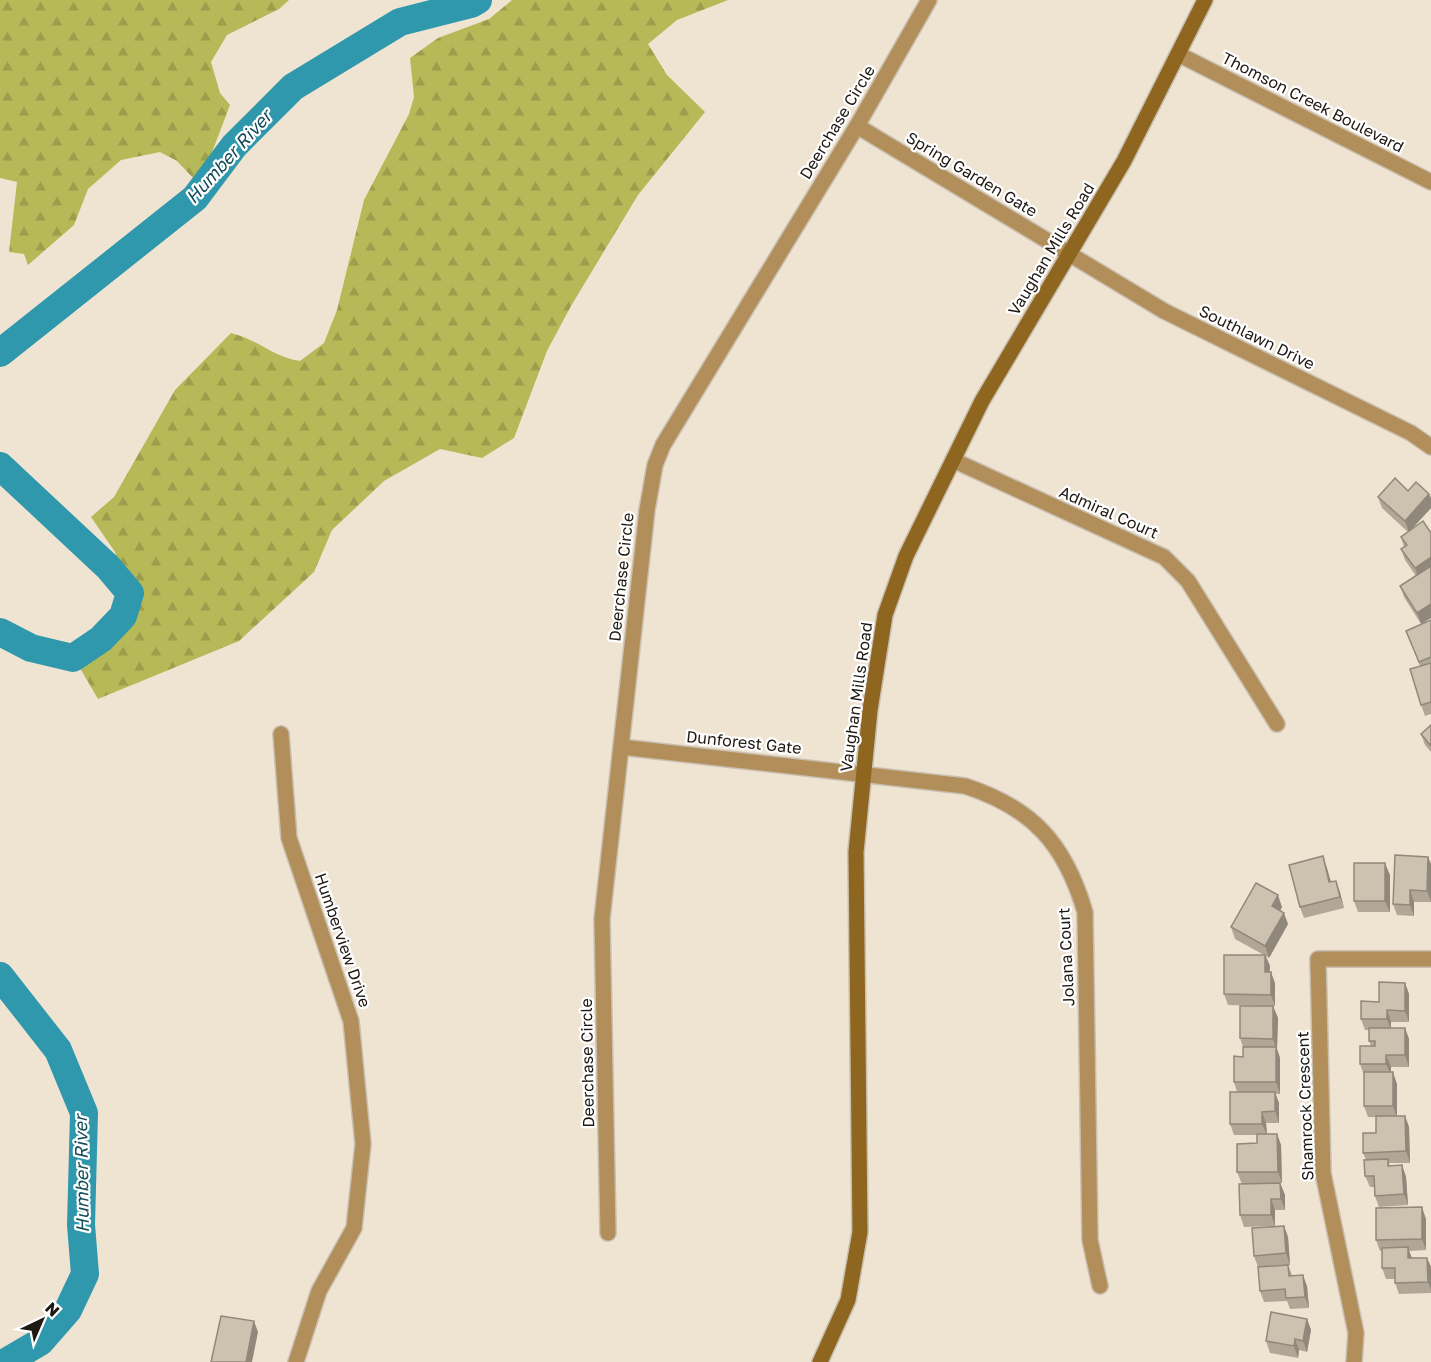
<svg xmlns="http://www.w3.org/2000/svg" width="1431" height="1362" font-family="'Golos Text',sans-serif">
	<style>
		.forest { fill: url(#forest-firs) }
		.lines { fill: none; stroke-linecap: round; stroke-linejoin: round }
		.river { stroke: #2f98ac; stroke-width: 28 }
		.street-casing { stroke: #c9bfb0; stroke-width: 18 }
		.secondary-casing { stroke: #c9bfb0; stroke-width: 18 }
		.street { stroke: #b18e5a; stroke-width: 15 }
		.secondary { stroke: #8e6620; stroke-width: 15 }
		.wall { fill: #b0a797 }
		.shaded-wall { fill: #90887b }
		.building { fill: #cdc2b0; stroke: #90887b; stroke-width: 1.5 }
		.labels { text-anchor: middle; stroke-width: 4.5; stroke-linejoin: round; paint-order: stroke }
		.street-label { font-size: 16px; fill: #1e1913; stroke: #fff }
		.water-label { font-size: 18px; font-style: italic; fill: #134d59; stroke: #fff }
	</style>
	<defs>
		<pattern id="forest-firs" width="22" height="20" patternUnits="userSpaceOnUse" patternTransform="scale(1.5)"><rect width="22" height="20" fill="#b6b958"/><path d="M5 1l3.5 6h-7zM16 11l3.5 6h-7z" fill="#9c9e4c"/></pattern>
	</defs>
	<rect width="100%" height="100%" fill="#efe4d2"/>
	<g class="forest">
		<polygon points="0,0 289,0 279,9 227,35 211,62 220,93 230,105 209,160 195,180 177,161 160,152 121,160 88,189 74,225 28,265 24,254 9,252 17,182 0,178"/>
		<path d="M 512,0 L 728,0 L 677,20 L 648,44 L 667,75 L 705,112 L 638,195 L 571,306 L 547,351 L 514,438 L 482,458 L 440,449 L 384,481 L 332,530 L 314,572 L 239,641 L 98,699 L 70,651 L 118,635 L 131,613 L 115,552 L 91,517 L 114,497 L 175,390 L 231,333 C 257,339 273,357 300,361 L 324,343 L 337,310 L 364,200 L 409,114 L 414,97 L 410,58 L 438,38 L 489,19 Z"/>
	</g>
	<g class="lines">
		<g class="river">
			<polyline points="0,353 195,198 234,146 293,87 400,22 471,4 478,0"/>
			<polyline points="0,466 108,567 130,593 123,616 101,639 73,658 31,648 0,632"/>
			<polyline points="0,976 58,1050 84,1113 81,1225 85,1274 68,1310 40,1342 6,1362"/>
		</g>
		<g class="street-casing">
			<g id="street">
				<polyline points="1178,54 1431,182"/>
				<polyline points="857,126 1164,311 1411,433 1431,447"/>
				<polyline points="953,460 1164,557 1188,581 1277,724"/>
				<polyline points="281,734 289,838 351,1021 363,1144 354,1228 319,1291 296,1362"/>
				<path d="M 621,747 L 965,786 C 1033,808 1065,844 1085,912 L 1090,1240 L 1100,1286"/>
				<polyline points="608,1233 602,919 647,510 655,465 663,445 857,126 929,0"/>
				<polyline points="1354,1362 1356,1333 1323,1173 1318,959 1431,959"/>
			</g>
		</g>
		<g class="secondary-casing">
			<polyline id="secondary" points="820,1362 848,1300 860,1232 856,852 870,710 885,615 906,556 982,401 1124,161 1205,0"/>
		</g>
		<use href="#street" class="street"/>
		<use href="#secondary" class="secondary"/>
	</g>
	<g class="wall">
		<polygon points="1408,491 1429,494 1431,498 1431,508 1412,528 1431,533 1431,618 1421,624 1404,597 1400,586 1416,576 1405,560 1401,549 1404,547 1401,537 1408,532 1382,508 1378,497"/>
		<polygon points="1431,620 1431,714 1425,716 1421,705 1420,666 1406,631"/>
		<polygon points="1431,725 1431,752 1425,745 1421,734"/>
		<polygon points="1323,856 1331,882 1336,881 1344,908 1304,918 1300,907"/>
		<polygon points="1428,857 1431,864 1431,902 1414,902 1414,916 1397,915 1393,904"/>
		<polygon points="1390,875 1390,912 1358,912 1354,901"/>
		<polygon points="1282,907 1280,911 1288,924 1269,958 1266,956 1270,966 1269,972 1275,983 1275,1006 1228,1005 1224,994 1264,955 1235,939 1231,927"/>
		<polygon points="1405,983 1409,994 1409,1022 1391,1022 1391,1028 1405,1028 1409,1039 1409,1067 1391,1067 1391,1072 1397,1084 1397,1116 1405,1116 1409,1127 1410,1163 1389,1163 1390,1166 1402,1165 1406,1177 1408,1205 1379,1207 1375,1196 1374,1187 1370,1187 1365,1176 1366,1160 1363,1153 1376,1133 1376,1117 1368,1117 1364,1106 1364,1075 1360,1064 1371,1046 1369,1041 1369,1030 1365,1030 1361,1019 1379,1002"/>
		<polygon points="1273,1006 1278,1018 1277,1049 1280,1058 1280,1094 1275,1094 1279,1103 1279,1123 1266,1123 1267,1134 1277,1134 1281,1145 1282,1183 1242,1184 1237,1172 1257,1143 1257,1135 1234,1135 1230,1124 1237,1092 1234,1082 1243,1057 1243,1047 1240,1038"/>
		<polygon points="1280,1183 1285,1195 1285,1210 1275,1210 1275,1226 1244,1227 1240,1215"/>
		<polygon points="1426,1219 1426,1250 1409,1251 1412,1258 1427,1258 1431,1267 1431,1293 1399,1294 1395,1283 1395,1279 1386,1279 1382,1268 1382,1251 1380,1251 1376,1240"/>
		<polygon points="1284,1226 1288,1237 1290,1265 1258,1267 1254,1256"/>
		<polygon points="1288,1265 1292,1275 1307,1286 1309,1308 1290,1309 1287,1301 1264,1302 1260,1291"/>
		<polygon points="1307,1319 1311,1330 1307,1352 1299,1350 1298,1358 1270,1353 1266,1341"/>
	</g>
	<g class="shaded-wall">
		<polygon points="1429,494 1431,498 1431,508 1409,532 1405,521"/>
		<polygon points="1431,557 1431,571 1419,579 1415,568"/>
		<polygon points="1431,604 1431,618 1421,624 1417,613"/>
		<polygon points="1323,856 1327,868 1334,894 1329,882"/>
		<polygon points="1428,857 1431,864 1431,902 1427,891"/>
		<polygon points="1385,863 1390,875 1390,912 1385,901"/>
		<polygon points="1336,881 1340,892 1344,908 1340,897"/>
		<polygon points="1410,890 1414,902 1414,916 1410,905"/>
		<polygon points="1278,895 1282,907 1276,917 1272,906"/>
		<polygon points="1284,913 1288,924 1269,958 1265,946"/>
		<polygon points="1265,955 1270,966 1269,983 1265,972"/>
		<polygon points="1271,972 1275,983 1275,1006 1271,995"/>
		<polygon points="1405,983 1409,994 1409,1022 1405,1011"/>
		<polygon points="1273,1006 1278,1018 1277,1049 1280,1058 1280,1094 1276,1082 1276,1048 1273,1039"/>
		<polygon points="1387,1010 1391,1022 1391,1030 1387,1019"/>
		<polygon points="1405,1028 1409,1039 1409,1067 1405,1055"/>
		<polygon points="1386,1055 1391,1067 1391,1075 1386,1064"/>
		<polygon points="1393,1072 1397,1084 1397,1118 1393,1106"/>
		<polygon points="1275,1092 1279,1103 1279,1123 1275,1111"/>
		<polygon points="1262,1112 1266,1123 1267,1135 1262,1124"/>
		<polygon points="1405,1116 1409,1127 1410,1163 1406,1151"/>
		<polygon points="1277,1134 1281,1145 1282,1183 1278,1172"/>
		<polygon points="1402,1165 1406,1177 1408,1205 1404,1194"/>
		<polygon points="1280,1183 1285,1195 1285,1210 1281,1199"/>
		<polygon points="1271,1199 1275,1210 1275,1226 1271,1215"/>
		<polygon points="1422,1207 1426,1219 1426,1250 1422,1239"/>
		<polygon points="1284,1226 1288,1237 1290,1265 1286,1253"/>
		<polygon points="1408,1247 1412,1259 1408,1258"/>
		<polygon points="1427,1258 1431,1267 1431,1290 1428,1282"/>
		<polygon points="1303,1275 1307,1286 1309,1308 1305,1297"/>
		<polygon points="1307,1319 1311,1330 1307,1352 1303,1341"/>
		<polygon points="254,1321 258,1332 252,1362 246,1362"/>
		<polygon points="1295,1339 1299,1350 1298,1358 1294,1346"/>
	</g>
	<g class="building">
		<polygon points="1395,478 1408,491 1416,482 1429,494 1405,521 1378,497"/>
		<polygon points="1423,521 1431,533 1431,557 1415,568 1401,549 1407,545 1401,537"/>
		<polygon points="1431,566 1431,604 1417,613 1400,586"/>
		<polygon points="1431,620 1431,657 1419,662 1406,631"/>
		<polygon points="1431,663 1431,702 1421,705 1410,669"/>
		<polygon points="1431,725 1431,746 1421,734"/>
		<polygon points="1395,855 1428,857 1427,891 1410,890 1410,905 1393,904"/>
		<polygon points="1323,856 1329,882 1336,881 1340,897 1300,907 1289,865"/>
		<rect x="1354" y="863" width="31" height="38"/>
		<polygon points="1256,883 1278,895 1272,906 1284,913 1265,946 1231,927"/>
		<polygon points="1224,955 1265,955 1265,972 1271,972 1271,995 1224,994"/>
		<polygon points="1379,982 1405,983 1405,1011 1387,1010 1387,1019 1361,1019 1361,1001 1379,1002"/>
		<polygon points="1240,1006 1273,1006 1273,1039 1240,1038"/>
		<polygon points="1369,1028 1405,1028 1405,1055 1386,1055 1386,1064 1360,1064 1360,1046 1375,1046 1375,1041 1369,1041"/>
		<polygon points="1243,1047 1276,1047 1276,1082 1234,1082 1234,1056 1243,1057"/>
		<rect x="1364" y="1072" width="29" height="34"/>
		<polygon points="1230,1092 1275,1092 1275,1111 1262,1112 1262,1124 1230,1124"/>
		<polygon points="1376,1116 1405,1116 1406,1151 1363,1153 1363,1133 1376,1133"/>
		<polygon points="1257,1134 1277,1134 1278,1172 1237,1172 1237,1144 1257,1143"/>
		<polygon points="1388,1159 1388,1166 1402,1165 1404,1194 1375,1196 1374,1176 1365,1176 1364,1160"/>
		<polygon points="1280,1183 1281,1199 1271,1199 1271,1215 1240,1215 1239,1184"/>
		<polygon points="1422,1207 1422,1239 1376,1240 1376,1208"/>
		<polygon points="1284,1226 1286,1253 1254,1256 1252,1228"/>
		<polygon points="1408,1247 1408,1258 1427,1258 1428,1282 1395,1283 1395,1268 1382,1268 1382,1248"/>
		<polygon points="1288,1265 1289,1276 1303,1275 1305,1297 1286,1298 1285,1289 1260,1291 1258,1267"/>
		<polygon points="1271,1312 1307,1319 1303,1341 1295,1339 1294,1346 1266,1341"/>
		<polygon points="221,1316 254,1321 246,1362 211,1362"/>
	</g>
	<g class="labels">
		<g class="street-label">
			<text transform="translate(1313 102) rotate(27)" y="6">Thomson Creek Boulevard</text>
			<text transform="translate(837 122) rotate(-59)" y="6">Deerchase Circle</text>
			<text transform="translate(972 174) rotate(31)" y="6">Spring Garden Gate</text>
			<text transform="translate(1051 249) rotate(-59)" y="6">Vaughan Mills Road</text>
			<text transform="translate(1257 337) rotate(26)" y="6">Southlawn Drive</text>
			<text transform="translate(1109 512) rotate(24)" y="6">Admiral Court</text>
			<text transform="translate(621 577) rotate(-84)" y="6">Deerchase Circle</text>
			<text transform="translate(856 697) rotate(-82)" y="6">Vaughan Mills Road</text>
			<text transform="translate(744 742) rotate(6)" y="6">Dunforest Gate</text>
			<text transform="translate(343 940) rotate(71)" y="6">Humberview Drive</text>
			<text transform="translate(1066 957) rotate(-93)" y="6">Jolana Court</text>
			<text transform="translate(587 1063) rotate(-91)" y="6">Deerchase Circle</text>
			<text transform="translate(1305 1106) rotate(-92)" y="6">Shamrock Crescent</text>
		</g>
		<g class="water-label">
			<text transform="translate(229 157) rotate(-48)" y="6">Humber River</text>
			<text transform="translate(82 1174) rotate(-91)" y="6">Humber River</text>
		</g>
	</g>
	<g transform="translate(42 1320) rotate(44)" stroke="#ffffff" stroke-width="4.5" paint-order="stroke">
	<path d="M0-4.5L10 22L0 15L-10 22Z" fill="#1e1913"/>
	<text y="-9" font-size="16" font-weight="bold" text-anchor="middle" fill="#1e1913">N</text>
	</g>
</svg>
